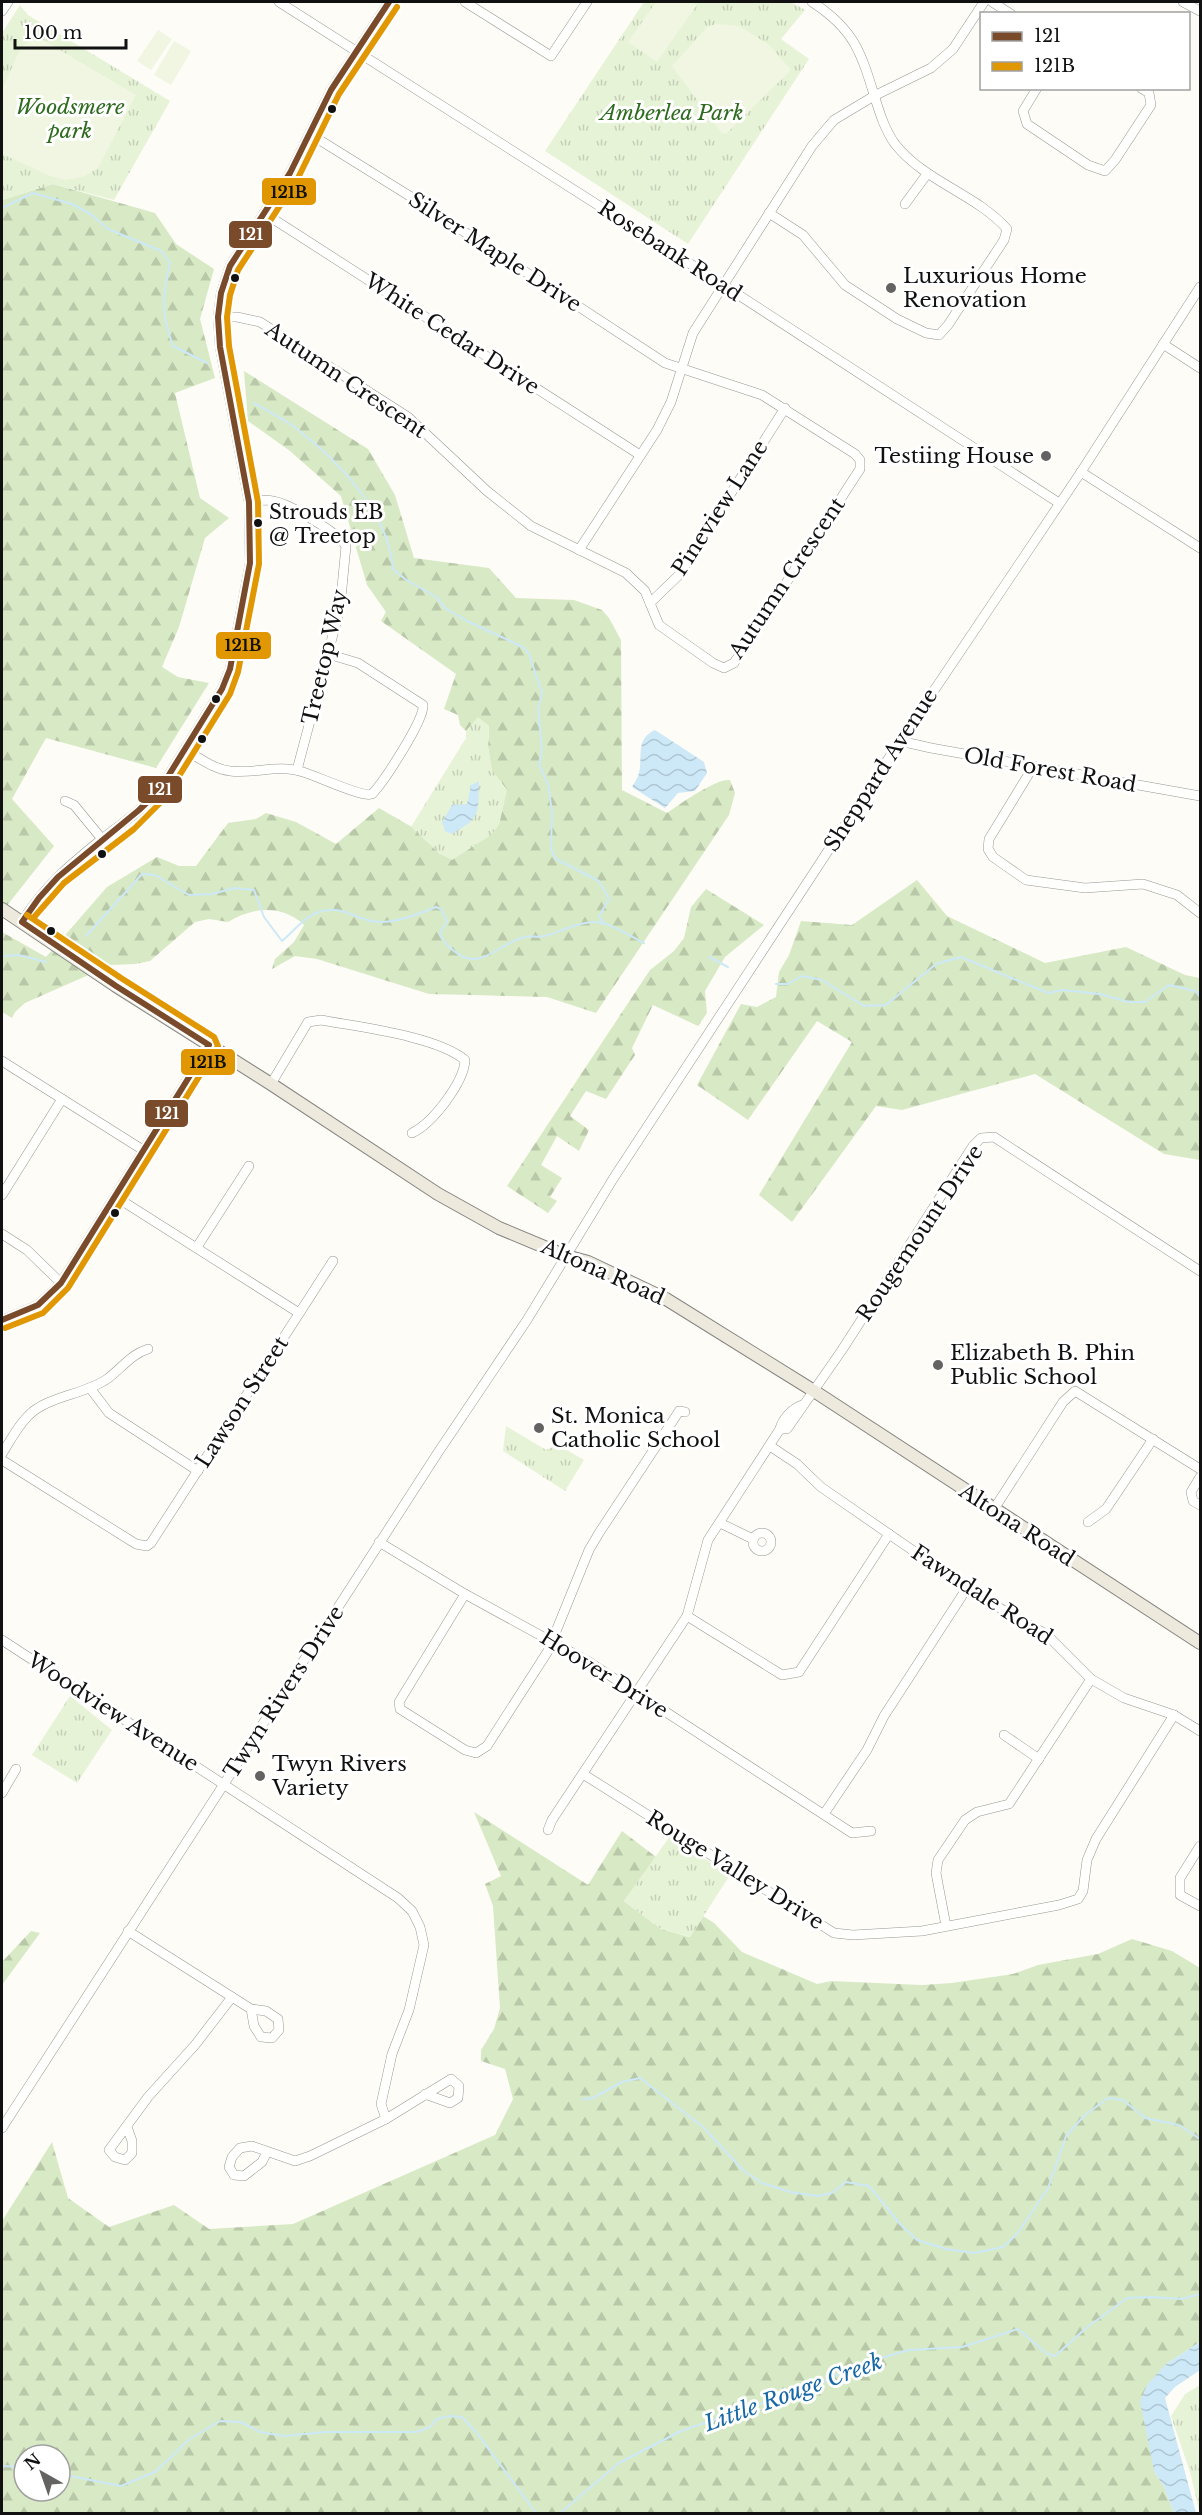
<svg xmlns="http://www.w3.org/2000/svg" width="1202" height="2515" font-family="'Libre Baskerville',serif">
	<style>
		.forest { fill: url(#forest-firs); fill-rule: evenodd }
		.park { fill: url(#park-tufts) }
		.pitch { fill: #f0f6e1 }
		.water { fill: url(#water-waves) }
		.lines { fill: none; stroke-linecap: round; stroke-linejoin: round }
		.stream { stroke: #cde8f7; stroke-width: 2 }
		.minor-casing { stroke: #979795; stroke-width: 10 }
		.major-casing { stroke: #858482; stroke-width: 14 }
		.minor { stroke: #fffffe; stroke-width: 9 }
		.major { stroke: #ede9dc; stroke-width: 12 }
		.bus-1-casing { stroke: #fff; stroke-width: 10 }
		.bus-2-casing { stroke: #fff; stroke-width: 10 }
		.bus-1 { stroke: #7a4b2a; stroke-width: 6 }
		.bus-2 { stroke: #e09702; stroke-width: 6 }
		.bus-dot { fill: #111; stroke: #fff; stroke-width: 2 }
		.poi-dot { fill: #646362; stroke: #fff; stroke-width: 2 }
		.labels { text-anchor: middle; stroke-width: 6; stroke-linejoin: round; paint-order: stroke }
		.bus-label { font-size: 20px; fill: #111; stroke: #fff; text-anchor: start }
		.park-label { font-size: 21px; font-style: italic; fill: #2f6b1f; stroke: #fff }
		.street-label { font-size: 21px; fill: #111; stroke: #fff }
		.poi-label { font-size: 21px; fill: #111; stroke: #fff; text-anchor: start }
		.water-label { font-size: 22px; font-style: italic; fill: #1768a6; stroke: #fff }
		.line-badge { stroke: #fff; stroke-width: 2 }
		.badge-label { font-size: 16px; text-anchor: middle; font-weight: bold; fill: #fff }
		.pale-badge-label { font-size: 16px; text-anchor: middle; font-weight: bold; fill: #111 }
	</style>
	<defs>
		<pattern id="forest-firs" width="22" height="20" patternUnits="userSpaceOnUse" patternTransform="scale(1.5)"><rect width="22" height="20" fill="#d8eac5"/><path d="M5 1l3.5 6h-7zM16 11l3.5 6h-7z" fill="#b8c8a8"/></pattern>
		<pattern id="park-tufts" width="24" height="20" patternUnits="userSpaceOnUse" patternTransform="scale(1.5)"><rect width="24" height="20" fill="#e7f3d7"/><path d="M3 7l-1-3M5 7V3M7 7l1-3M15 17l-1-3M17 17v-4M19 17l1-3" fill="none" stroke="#c5cfb8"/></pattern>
		<pattern id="water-waves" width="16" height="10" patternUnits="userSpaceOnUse" patternTransform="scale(1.5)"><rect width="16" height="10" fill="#cde8f7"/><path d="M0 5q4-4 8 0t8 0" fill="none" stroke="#afc6d3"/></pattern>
	</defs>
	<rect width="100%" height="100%" fill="#fdfcf7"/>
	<g class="forest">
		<polygon points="53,184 155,213 176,244 214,269 200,319 215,378 175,393 200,498 229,518 205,538 179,627 162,667 178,677 209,683 156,768 46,738 12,799 54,846 2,912 2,200"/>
		<path d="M 244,371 L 368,449 L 395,495 L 414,558 L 489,568 L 516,598 L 574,600 L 602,610 L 609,618 L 621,640 L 622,790 L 667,813 C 680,804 716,778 730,780 L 735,793 L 729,815 L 596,1013 L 547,997 L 429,994 L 317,959 L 295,956 L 272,969 L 275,959 L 294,942 L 304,925 C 282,904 252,907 228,922 L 209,919 L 195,922 L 150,961 L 135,964 L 111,965 L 25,1003 L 15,1012 L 12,1018 L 2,1012 L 2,932 L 46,957 L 107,887 L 157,857 L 179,866 L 196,866 L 228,823 L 256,819 L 266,813 L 296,822 L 336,844 L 379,808 L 417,830 L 440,854 L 507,790 L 492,771 L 488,747 L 489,726 L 478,718 L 466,731 L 460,725 L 458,715 L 444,709 L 456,674 L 381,621 L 386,612 L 367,585 L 341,496 L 290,451 L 248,421 Z"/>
		<polygon points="917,880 947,916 1045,963 1126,947 1185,975 1200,978 1200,1160 1164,1154 1035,1074 902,1110 876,1106 792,1222 759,1195 852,1042 817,1021 748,1120 697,1085 741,1004 757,1007 776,997 779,972 789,955 801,921 852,925"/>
		<polygon points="706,889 764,925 725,957 705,991 707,1013 698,1026 653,1005 632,1048 635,1055 606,1099 586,1091 570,1116 589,1130 579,1151 557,1136 541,1165 562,1178 550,1197 557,1201 548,1213 507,1186 650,970 674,951 684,938 691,907"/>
		<path d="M 474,1812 L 588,1885 L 622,1831 L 656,1857 L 624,1901 L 661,1929 L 689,1937 L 703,1916 L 714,1923 L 742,1952 L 817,1984 L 831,1981 L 922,1985 L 952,1983 L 1013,1974 L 1038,1965 L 1098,1954 L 1132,1939 L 1172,1951 L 1200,1968 L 1200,2342 L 1166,2364 L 1154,2471 L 1164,2487 L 1174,2513 L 2,2513 L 2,2221 L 52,2142 L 68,2198 L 109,2227 L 174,2205 L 209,2229 L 293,2224 L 495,2135 L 513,2099 L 505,2069 L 481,2061 L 481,2050 L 494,2029 L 500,2008 L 493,1906 L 485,1884 L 501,1876 ZM 24,2455 L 60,2455 L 60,2491 L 24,2491 Z"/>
		<polygon points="31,1931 40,1933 2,1985 2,1962"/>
	</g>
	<g class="park">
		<polygon points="644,2 791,2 805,10 781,39 809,59 688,244 545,151"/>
		<polygon points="20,5 28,15 170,101 114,200 53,184 2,200 2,33"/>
		<polygon points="478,717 489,726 488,747 492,770 507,790 499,825 491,835 452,860 440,854 411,827 466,738 466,731"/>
		<polygon points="506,1426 546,1450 558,1445 584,1460 565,1491 503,1451"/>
		<polygon points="70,1696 112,1730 77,1783 32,1755"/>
		<polygon points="670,1836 730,1875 690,1937 661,1929 624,1901"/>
		<polygon points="1200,2385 1200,2514 1190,2472 1171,2416 1185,2394"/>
	</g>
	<g class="pitch">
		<polygon points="656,2 691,2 697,5 657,62 628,42"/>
		<polygon points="716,24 739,26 768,44 791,70 726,134 722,133 672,66 707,27"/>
		<polygon points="158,30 172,39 151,70 137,61"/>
		<polygon points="34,39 43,40 136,95 98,168 83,177 66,180 50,176 2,154 2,90 21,47"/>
		<polygon points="174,41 191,51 171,85 154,75"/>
	</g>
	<g class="water">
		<path d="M 655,730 L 704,762 L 707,773 L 695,791 L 678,793 L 665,808 L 632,787 C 634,783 638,778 639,773 C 643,756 635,739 655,730 Z"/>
		<path d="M 479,781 C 478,812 482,817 452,834 L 445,831 L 442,822 L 452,805 L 467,804 L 471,785 Z"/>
		<polygon points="1200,2342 1200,2370 1175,2387 1165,2398 1196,2513 1174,2513 1164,2487 1154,2471 1140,2401 1147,2385 1166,2364"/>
	</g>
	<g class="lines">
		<g class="stream">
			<path d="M 2,208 L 33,193 L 72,204 L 92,215 L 108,229 L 161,251 L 170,263 C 162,297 161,313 173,346 L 207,363"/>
			<path d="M 254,403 C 268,411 284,419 297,429 C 340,462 389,514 393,569 L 405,579 L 436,597 L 445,608 L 467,621 L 523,647 L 529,654 L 542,693 L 538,709 L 542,751 L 539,764 L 548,784 L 552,812 L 551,849 L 556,859 L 599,881 L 609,899 L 599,916 L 605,924"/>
			<path d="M 86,936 L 142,874 L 155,875 L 189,895 L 212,894 L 234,888 L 254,890 L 264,917 L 282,941 C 293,932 305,916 319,912 C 341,904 356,920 377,922 C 396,923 419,914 436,907 L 441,909 L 447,921 L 440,933 C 443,942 447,945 454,951 C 481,973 498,943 525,937 C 531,935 538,938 544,936 C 560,933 573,923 593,922 C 609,921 629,936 644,943"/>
			<polyline points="2,956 19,955 46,962"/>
			<polyline points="709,957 728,967"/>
			<polyline points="776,984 788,984 802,976 822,980 864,1006 886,1005 936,964 961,957 1048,993 1063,990 1100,994 1128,1002 1145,1002 1169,985 1195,991 1200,996"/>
			<polyline points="583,2099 593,2098 622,2082 640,2078 703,2127 744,2171 762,2183 790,2192 818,2196 832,2193 846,2182 869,2186 900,2224 917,2240 946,2249 974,2253 1003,2247 1017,2234 1048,2188 1066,2136 1084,2116 1108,2098 1123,2100 1145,2118 1179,2125 1200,2139"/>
			<polyline points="2,2466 24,2467"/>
			<polyline points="60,2474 121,2486 155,2472 190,2439 220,2421 241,2422 260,2432 284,2436 325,2432 416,2432 430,2427 437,2419 450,2416 462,2417 476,2432 537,2514"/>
			<polyline points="559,2514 619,2463 681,2431 821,2383 856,2365 909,2350 962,2347 1018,2329 1047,2354 1055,2356 1085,2329 1127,2298 1150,2297 1182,2299 1200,2294"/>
		</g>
		<g class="minor-casing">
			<g id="minor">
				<polyline points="279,2 714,279 1059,503"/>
				<polyline points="465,2 551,56 587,2"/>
				<polyline points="992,2 1011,14"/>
				<polyline points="1183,2 1200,11"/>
				<polyline points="2,11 8,2"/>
				<polyline points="1037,88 1023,111 1027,124 1088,165 1105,171 1115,160 1151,105 1149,93 1141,88"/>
				<polyline points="905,204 927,174"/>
				<polyline points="264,213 640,455"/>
				<path d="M 769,213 L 803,235 L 845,285 L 897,319 L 926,333 L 939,335 L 948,325 L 1004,240 L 1007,229 C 976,194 925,182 895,144 C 885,130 880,114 875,98 C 861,52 854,29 812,2"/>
				<polyline points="218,317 237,317 260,322 408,417 487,491 531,526 626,573 645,591 659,625 713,663 724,668 734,663 860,469 860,460 855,454 762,395 665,363 408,195 310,134"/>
				<polyline points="1163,344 1200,368"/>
				<polyline points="1081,472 1200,548"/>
				<path d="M 249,502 C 257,501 266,499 273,501 C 290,504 337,532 346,546 L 340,608 L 297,770"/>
				<polyline points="579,550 657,430 671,402 693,333 812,146 834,120 874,96 931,68 953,49 984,2"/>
				<polyline points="650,603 679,575 785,408"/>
				<polyline points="900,741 931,748 1200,796"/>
				<path d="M 185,750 C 200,758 213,769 230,771 C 255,774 278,764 303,772 C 317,776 363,798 372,794 C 383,783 425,719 423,705 L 358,663 L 328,654"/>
				<polyline points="1033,767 989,839 988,849 993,857 1026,880 1085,888 1143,884 1177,895 1200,913"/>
				<polyline points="65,801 74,805 102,839"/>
				<path d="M 22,922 C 43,887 71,864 102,839 C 122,823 143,810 159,791 L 222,689 L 230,669 L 250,563 L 249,502 L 220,347 L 218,317 L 221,293 L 230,266 L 290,173 L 331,90 L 389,2"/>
				<polyline points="2,1061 143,1150"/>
				<path d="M 271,1084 L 308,1022 L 321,1020 C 358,1027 437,1036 465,1060 C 464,1082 433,1123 412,1133"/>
				<polyline points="2,1195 62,1099"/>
				<polyline points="116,1197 299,1313"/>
				<polyline points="2,1234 27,1250 61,1283"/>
				<polyline points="197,1247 249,1166"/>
				<polyline points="2,1320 38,1305 61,1283 209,1045"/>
				<polyline points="90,1388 109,1413 198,1471"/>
				<polyline points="780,1429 787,1429 842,1350 973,1146 981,1138 994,1137 1200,1271"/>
				<polyline points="770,1446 797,1464 821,1487 967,1588 1016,1618 1046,1634 1091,1679 1124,1698 1174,1715 1200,1731"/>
				<path d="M 2,1454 C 10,1441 17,1427 28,1416 C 47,1396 84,1395 107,1379 C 121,1369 131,1354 148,1349"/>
				<polyline points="2,1460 136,1544 147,1546 151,1543 333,1261"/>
				<polyline points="1200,1477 1191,1492 1193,1501 1200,1505"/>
				<polyline points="994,1509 1063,1402 1075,1391 1200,1469"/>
				<polyline points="1088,1522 1106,1509 1153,1439"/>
				<polyline points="720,1523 753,1539"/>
				<circle cx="762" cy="1542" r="9"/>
				<polyline points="379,1542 465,1594 589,1662 852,1833 871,1831"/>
				<polyline points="465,1594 399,1702 400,1709 465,1750 476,1753 487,1746 548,1651 589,1550 599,1533 676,1416 679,1411 685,1412"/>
				<polyline points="687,1616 782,1675 799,1672 889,1534"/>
				<polyline points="2,1640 398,1898 412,1911 420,1927 424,1945 409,2010 392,2054 381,2104 386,2119"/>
				<polyline points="1004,1735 1039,1759"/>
				<polyline points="583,1774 834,1933 853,1935 922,1931 1059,1905 1078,1899 1083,1891 1087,1860 1096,1839 1174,1715"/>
				<polyline points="2,1793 16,1769"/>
				<polyline points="824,1814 867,1750 884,1716 967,1588"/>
				<path d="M 548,1830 L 552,1820 L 687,1616 L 708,1540 L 780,1429 C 782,1419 793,1408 802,1405"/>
				<polyline points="1200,1846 1180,1878 1180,1895 1200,1906"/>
				<polyline points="946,1926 936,1873 938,1860 965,1820 977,1812 1009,1804 1091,1679"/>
				<polyline points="128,1931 251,2009 266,2011 278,2019 279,2030 272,2038 261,2037 254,2026 251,2009"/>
				<polyline points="127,2127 132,2141 132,2153 125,2160 115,2157 109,2150 148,2097 195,2045 232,1997"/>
				<polyline points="2,2128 437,1454 527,1320 613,1179 900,741 1081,472 1200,287"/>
				<polyline points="267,2152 262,2162 244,2176 234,2175 229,2167 232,2157 240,2148 252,2146 295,2161 310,2156 386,2119 451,2079 459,2086 458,2098 450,2103 425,2094"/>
			</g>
		</g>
		<g class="major-casing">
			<polyline id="major" points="2,909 116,986 271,1084 438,1194 499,1228 566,1256 588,1262 666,1299 814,1391 1200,1643"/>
		</g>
		<use href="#minor" class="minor"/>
		<use href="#major" class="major"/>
		<g class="bus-1-casing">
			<polyline id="bus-1" points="2,1320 38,1305 61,1283 209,1045 116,986 22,922 39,898 58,877 139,810 159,791 222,689 230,669 250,563 249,502 220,347 218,317 221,293 230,266 290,173 331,90 389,2"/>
		</g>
		<g class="bus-2-casing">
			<g id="bus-2">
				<polyline points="35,916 64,883 134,829 166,797 230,694 238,672 259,564 258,502 229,346 227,317 230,295 238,270 298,178 339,94 397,7"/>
				<polyline points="5,1328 43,1313 68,1288 218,1046 214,1037 121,978 27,915"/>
			</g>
		</g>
		<use href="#bus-1" class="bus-1"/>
		<use href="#bus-2" class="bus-2"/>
	</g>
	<g class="bus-dot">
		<circle cx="332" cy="109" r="5"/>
		<circle cx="235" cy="278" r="5"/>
		<circle cx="258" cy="523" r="5"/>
		<circle cx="216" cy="699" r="5"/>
		<circle cx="202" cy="739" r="5"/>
		<circle cx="102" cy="854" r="5"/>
		<circle cx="51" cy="931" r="5"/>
		<circle cx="115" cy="1213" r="5"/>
	</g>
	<g class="poi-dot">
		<circle cx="891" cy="288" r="6"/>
		<circle cx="1046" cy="456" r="6"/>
		<circle cx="938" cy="1365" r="6"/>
		<circle cx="539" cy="1428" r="6"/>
		<circle cx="260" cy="1776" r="6"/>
	</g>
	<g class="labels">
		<g class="bus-label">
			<text x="269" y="519">Strouds EB<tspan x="269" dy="24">@ Treetop</tspan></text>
		</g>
		<g class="park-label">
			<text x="70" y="114">Woodsmere<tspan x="70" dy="24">park</tspan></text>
			<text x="672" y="120">Amberlea Park</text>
		</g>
		<g class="street-label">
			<text transform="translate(670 251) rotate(33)" y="7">Rosebank Road</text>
			<text transform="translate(495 252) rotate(33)" y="7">Silver Maple Drive</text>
			<text transform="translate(452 334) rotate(33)" y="7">White Cedar Drive</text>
			<text transform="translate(346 380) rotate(34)" y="7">Autumn Crescent</text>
			<text transform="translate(720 508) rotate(-57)" y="7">Pineview Lane</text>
			<text transform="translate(787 578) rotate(-56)" y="7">Autumn Crescent</text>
			<text transform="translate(325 657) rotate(-77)" y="7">Treetop Way</text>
			<text transform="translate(881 770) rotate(-57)" y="7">Sheppard Avenue</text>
			<text transform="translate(1050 770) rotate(10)" y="7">Old Forest Road</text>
			<text transform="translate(920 1233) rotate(-56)" y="7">Rougemount Drive</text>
			<text transform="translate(603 1272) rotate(24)" y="7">Altona Road</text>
			<text transform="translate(242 1402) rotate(-57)" y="7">Lawson Street</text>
			<text transform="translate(1017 1525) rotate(33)" y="7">Altona Road</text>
			<text transform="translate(982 1595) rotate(33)" y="7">Fawndale Road</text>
			<text transform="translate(604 1674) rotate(32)" y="7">Hoover Drive</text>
			<text transform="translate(284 1692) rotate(-57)" y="7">Twyn Rivers Drive</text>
			<text transform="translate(113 1712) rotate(33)" y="7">Woodview Avenue</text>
			<text transform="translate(735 1870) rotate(32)" y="7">Rouge Valley Drive</text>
		</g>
		<g class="poi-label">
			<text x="903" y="283">Luxurious Home<tspan x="903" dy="24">Renovation</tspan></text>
			<text x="1034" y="463" text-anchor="end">Testiing House</text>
			<text x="950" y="1360">Elizabeth B. Phin<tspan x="950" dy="24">Public School</tspan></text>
			<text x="551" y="1423">St. Monica<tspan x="551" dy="24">Catholic School</tspan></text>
			<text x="272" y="1771">Twyn Rivers<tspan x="272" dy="24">Variety</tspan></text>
		</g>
		<g class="water-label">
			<text transform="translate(793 2392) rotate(-20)" y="8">Little Rouge Creek</text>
		</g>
	</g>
	<g class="line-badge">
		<rect x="261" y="177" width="56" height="29" rx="6" fill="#e09702"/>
		<rect x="228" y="220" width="45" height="29" rx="6" fill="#7a4b2a"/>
		<rect x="215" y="631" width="57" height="29" rx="6" fill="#e09702"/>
		<rect x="137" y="775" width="46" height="29" rx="6" fill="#7a4b2a"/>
		<rect x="180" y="1048" width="56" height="28" rx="6" fill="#e09702"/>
		<rect x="144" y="1099" width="45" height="29" rx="6" fill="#7a4b2a"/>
	</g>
	<g class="badge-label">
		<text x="251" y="240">121</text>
		<text x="160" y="795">121</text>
		<text x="167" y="1119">121</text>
	</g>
	<g class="pale-badge-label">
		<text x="289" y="198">121B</text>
		<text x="243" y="651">121B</text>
		<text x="208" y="1068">121B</text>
	</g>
	<rect width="1202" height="2515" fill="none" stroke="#111111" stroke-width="6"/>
	<rect x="980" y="12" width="210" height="78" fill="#ffffff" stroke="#a0a0a0" stroke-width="1.5"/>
	<rect x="992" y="32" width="30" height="9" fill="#7a4b2a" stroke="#a0a0a0" stroke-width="1.5"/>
	<text x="1034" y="42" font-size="18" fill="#111111">121</text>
	<rect x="992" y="62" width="30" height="9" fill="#e09702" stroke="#a0a0a0" stroke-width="1.5"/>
	<text x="1034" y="72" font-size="18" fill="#111111">121B</text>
	<g transform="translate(42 2473) rotate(320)"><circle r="28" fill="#ffffff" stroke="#a0a0a0" stroke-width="1.5"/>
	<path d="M0-4.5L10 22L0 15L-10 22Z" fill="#646362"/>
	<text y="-9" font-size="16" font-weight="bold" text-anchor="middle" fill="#111111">N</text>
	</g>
	<path d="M15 39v9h111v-9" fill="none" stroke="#111111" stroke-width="3"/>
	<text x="24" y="39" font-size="18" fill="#111111" stroke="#ffffff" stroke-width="4.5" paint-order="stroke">100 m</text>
</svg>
